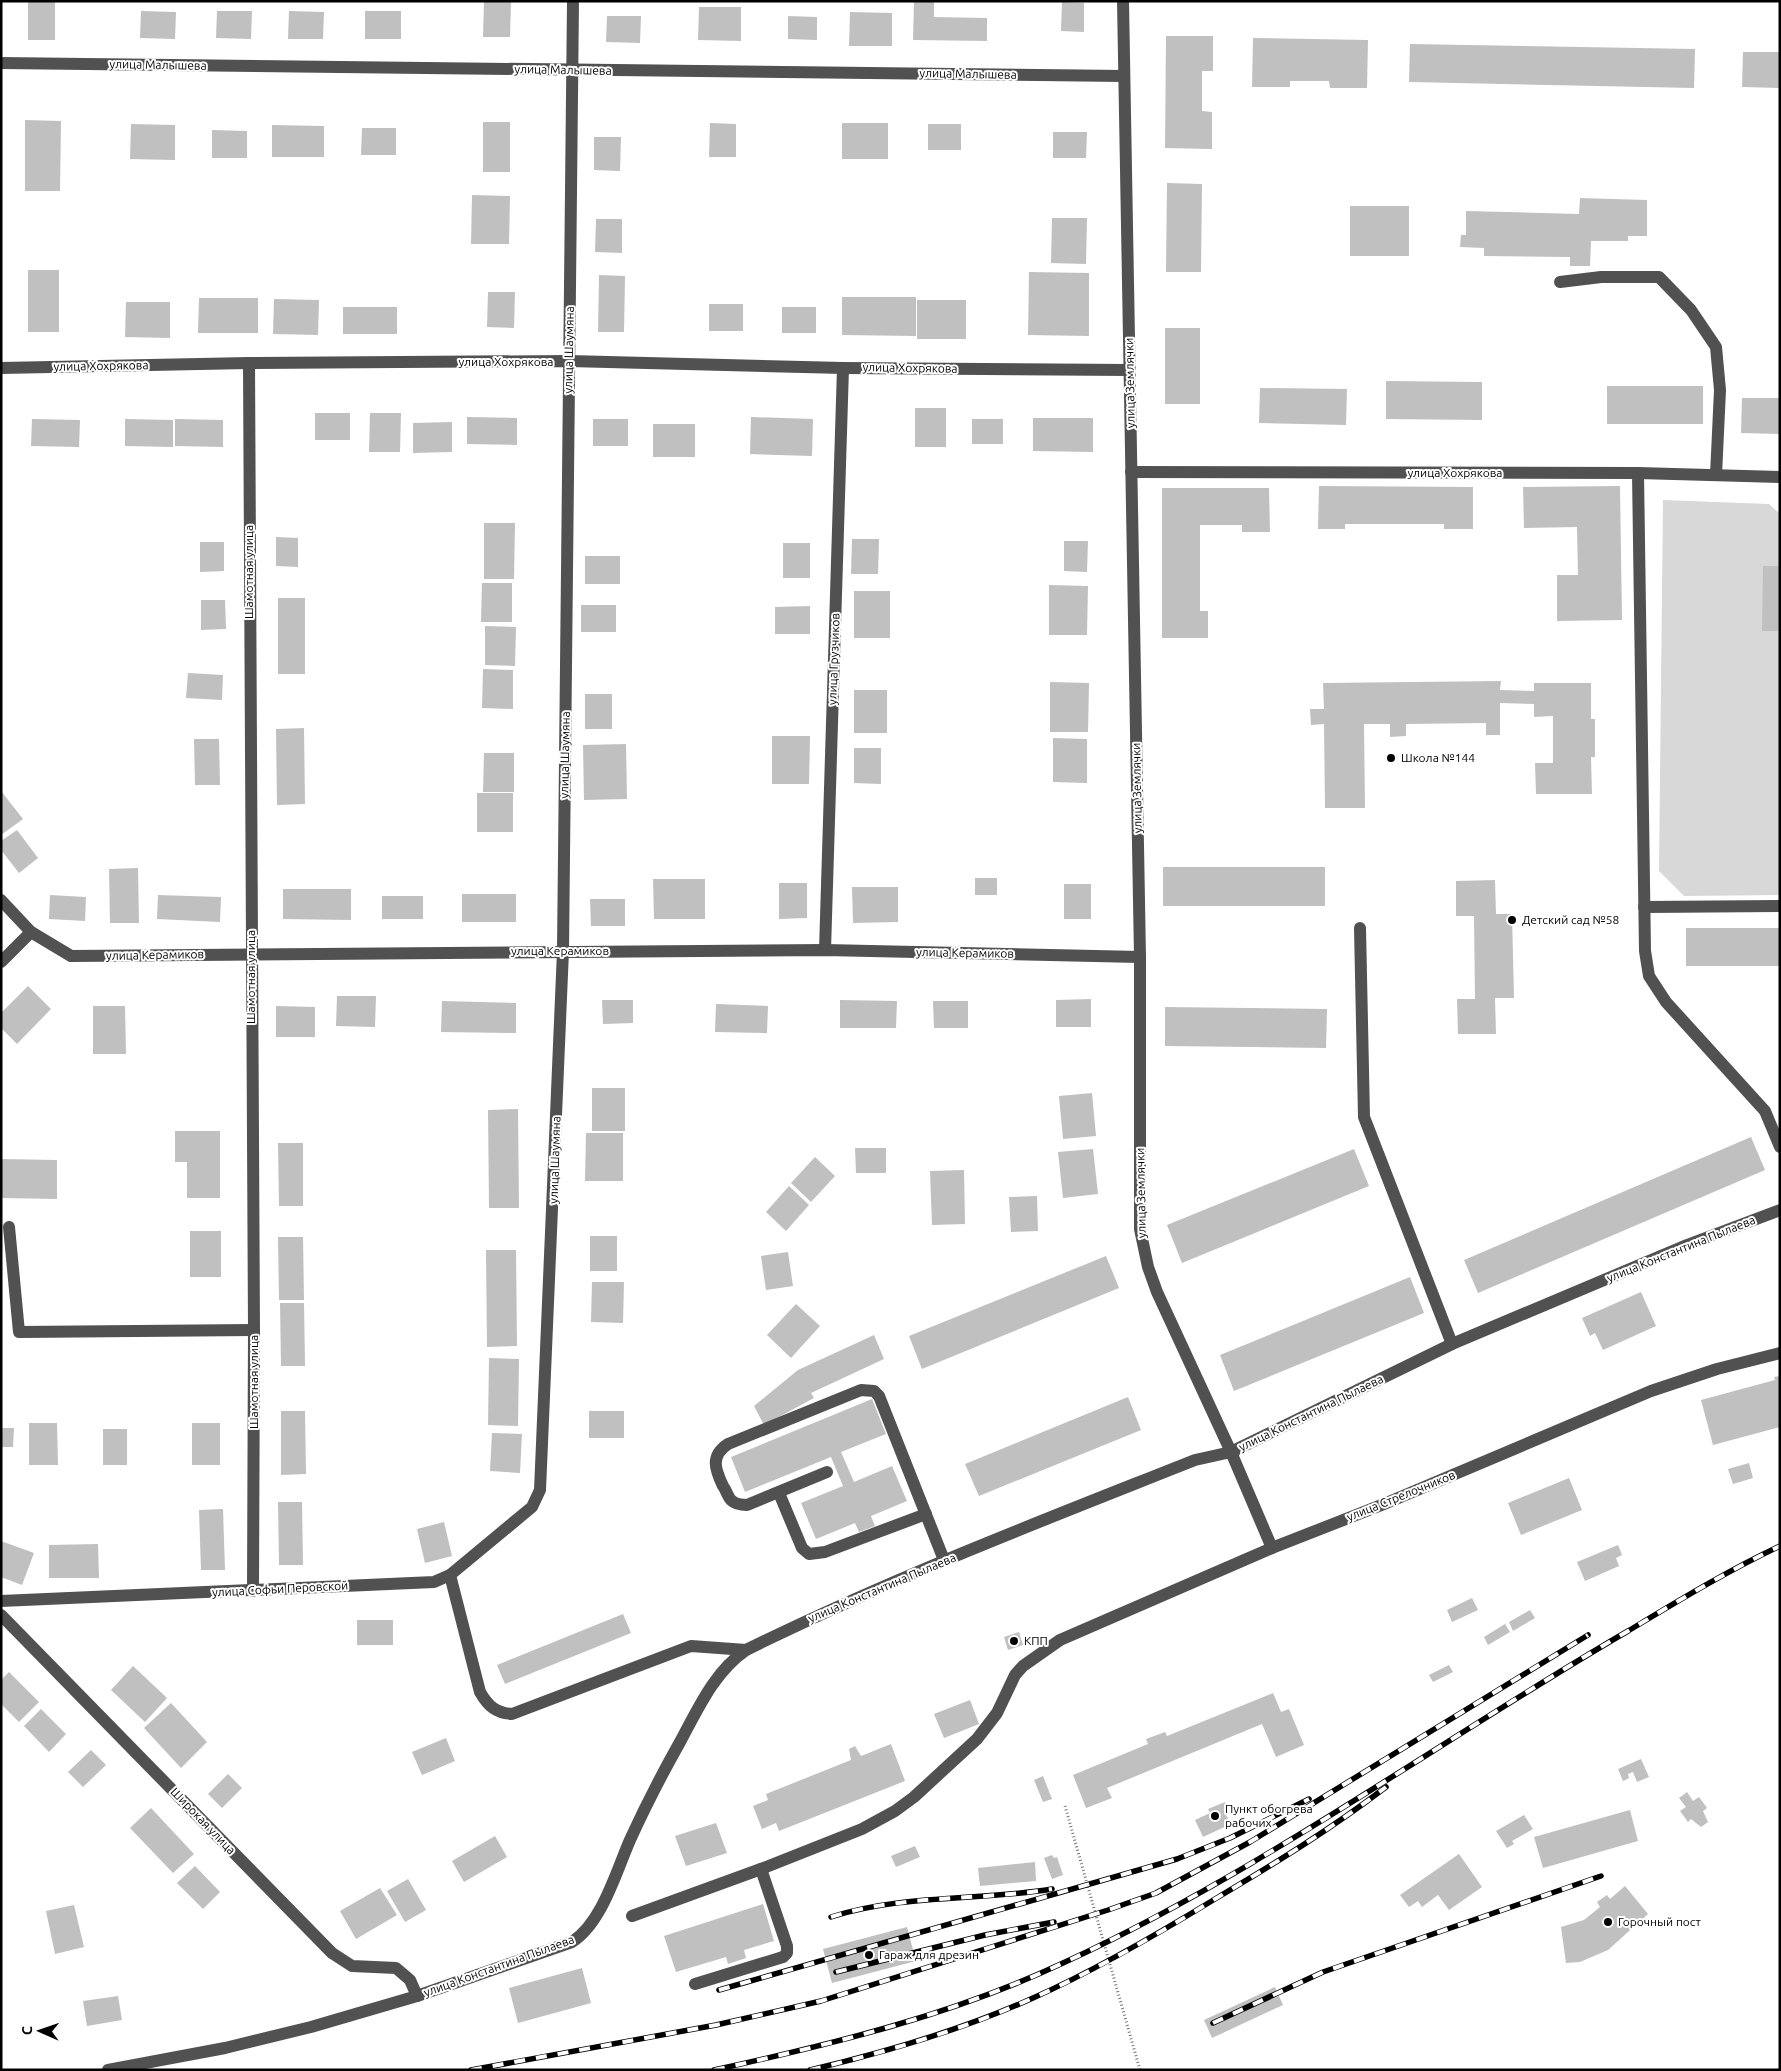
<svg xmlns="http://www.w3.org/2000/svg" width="1781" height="2071" font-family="Ubuntu,sans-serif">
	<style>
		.green { fill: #d8d8d8 }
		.building { fill: #c0c0c0 }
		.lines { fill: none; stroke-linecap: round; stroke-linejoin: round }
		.path { stroke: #737373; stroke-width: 3; stroke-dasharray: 1 2.5; stroke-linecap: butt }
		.minor { stroke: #515151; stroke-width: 12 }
		.rail-casing { stroke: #000; stroke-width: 5.5 }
		.rail { stroke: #fff; stroke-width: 4; stroke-dasharray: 11; stroke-linecap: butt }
		.poi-dot { fill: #000; stroke: #fff; stroke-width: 2 }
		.labels { text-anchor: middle; stroke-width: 4; stroke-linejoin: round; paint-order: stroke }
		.street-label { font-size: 12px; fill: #000; stroke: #fff }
		.poi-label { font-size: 12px; fill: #000; stroke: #fff; text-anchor: start }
	</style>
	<rect width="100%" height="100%" fill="#fff"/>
	<polygon class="green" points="1663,500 1769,504 1780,514 1780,895 1684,896 1659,871"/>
	<g class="building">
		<rect x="28" y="1" width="27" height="39"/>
		<polygon points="914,1 934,1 934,17 987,18 987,41 913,40"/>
		<polygon points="484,2 511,2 510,37 483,37"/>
		<polygon points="1062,2 1084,3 1084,32 1061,31"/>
		<polygon points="699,7 741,7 741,41 698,40"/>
		<polygon points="141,11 176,12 175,39 140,38"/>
		<polygon points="217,11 252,11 251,39 216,38"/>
		<polygon points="289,11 324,12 323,39 288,39"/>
		<rect x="365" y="11" width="36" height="28"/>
		<polygon points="850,12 892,13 892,46 849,46"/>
		<polygon points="607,16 641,16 640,43 606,42"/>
		<polygon points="788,16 817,17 817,40 788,39"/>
		<polygon points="1166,36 1213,36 1213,71 1202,71 1202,111 1212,112 1212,149 1165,148"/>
		<polygon points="1253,38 1368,40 1367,88 1330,88 1329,81 1290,81 1290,87 1252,87"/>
		<polygon points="1410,44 1695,49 1694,88 1409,82"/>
		<polygon points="1743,52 1780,52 1780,88 1742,87"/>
		<polygon points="25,120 61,121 60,191 25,191"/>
		<rect x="483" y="122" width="27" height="50"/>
		<polygon points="710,123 736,124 736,157 709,157"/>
		<rect x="842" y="123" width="46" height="36"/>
		<polygon points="131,124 175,125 175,160 130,159"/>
		<rect x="928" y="124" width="33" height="26"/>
		<polygon points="272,125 324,126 324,157 272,157"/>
		<polygon points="362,128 396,128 396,155 361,155"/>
		<polygon points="212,130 247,131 247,158 212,158"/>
		<polygon points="1053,132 1087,132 1086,158 1053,158"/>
		<polygon points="594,137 621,137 620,171 594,170"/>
		<polygon points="1167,183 1202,184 1201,272 1166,272"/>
		<polygon points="472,195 510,196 509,244 471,244"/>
		<polygon points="1580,198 1647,200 1647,236 1628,236 1628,241 1591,241 1590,266 1570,266 1570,257 1484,256 1484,248 1460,247 1461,235 1466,235 1466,211 1579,214"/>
		<rect x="1350" y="206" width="59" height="50"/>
		<polygon points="1052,218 1087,218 1086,264 1051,263"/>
		<polygon points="596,219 622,219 622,253 595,252"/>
		<rect x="28" y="270" width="31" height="62"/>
		<polygon points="1029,272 1089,273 1089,336 1028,335"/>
		<polygon points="599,275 625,276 624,332 598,332"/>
		<polygon points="488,292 515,292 514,328 487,327"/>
		<polygon points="842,297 916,297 916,336 842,335"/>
		<polygon points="199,298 258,298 258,333 198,333"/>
		<polygon points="274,299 319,300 318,335 273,334"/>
		<rect x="917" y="300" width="49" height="39"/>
		<polygon points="126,302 170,302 170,338 125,337"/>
		<rect x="709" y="304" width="34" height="27"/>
		<rect x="343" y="307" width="54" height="27"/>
		<rect x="782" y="307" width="34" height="26"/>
		<rect x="1165" y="328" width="35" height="76"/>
		<polygon points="1386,381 1482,382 1482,420 1386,419"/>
		<rect x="1607" y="386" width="96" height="38"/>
		<polygon points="1260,388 1347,389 1346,425 1259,423"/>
		<polygon points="1742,398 1780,398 1780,434 1741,433"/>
		<rect x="915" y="408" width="31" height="39"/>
		<rect x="315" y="413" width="35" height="27"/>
		<polygon points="370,413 401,413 400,452 369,452"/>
		<polygon points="467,417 517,418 517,445 467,444"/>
		<polygon points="751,417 813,419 812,456 750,454"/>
		<polygon points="1033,418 1093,418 1093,452 1033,451"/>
		<polygon points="32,419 80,420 79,447 31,446"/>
		<polygon points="125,419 173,420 173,447 125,446"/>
		<polygon points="175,419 223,420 223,447 175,446"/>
		<rect x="593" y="419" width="35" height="27"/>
		<rect x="972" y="419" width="31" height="25"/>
		<polygon points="452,422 452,452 413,453 413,423"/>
		<rect x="653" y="424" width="42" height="33"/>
		<polygon points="1319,486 1473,487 1473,529 1444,529 1444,524 1345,524 1345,529 1318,529"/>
		<polygon points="1620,486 1622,620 1557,621 1557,575 1578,575 1577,527 1524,528 1523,487"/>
		<polygon points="1162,488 1269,488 1270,532 1242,532 1242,525 1200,525 1200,611 1208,611 1208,638 1162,638"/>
		<polygon points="484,523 515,523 514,579 484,579"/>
		<polygon points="276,537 298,538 298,567 276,566"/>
		<polygon points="852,539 879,539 878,574 851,574"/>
		<polygon points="1064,541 1088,541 1087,572 1064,571"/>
		<polygon points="200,542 224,542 224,571 200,572"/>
		<rect x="783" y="543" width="27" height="35"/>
		<rect x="585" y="556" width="35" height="28"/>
		<polygon points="1763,566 1780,566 1780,631 1762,631"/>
		<polygon points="482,583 512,583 512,622 481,622"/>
		<polygon points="1049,585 1088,586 1087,635 1049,635"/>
		<rect x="854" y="591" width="36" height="47"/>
		<rect x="278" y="598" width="27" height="76"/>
		<polygon points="201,600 225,600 226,629 201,630"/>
		<rect x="581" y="605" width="35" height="27"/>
		<polygon points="810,606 810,634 775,634 775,607"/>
		<polygon points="485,626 516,627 515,666 485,665"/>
		<polygon points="483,669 513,670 513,709 482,708"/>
		<polygon points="188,673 223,675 222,700 186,698"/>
		<polygon points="1501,681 1500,690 1534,691 1534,683 1591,683 1591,719 1595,719 1595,757 1591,757 1592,794 1536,794 1535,763 1553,763 1553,716 1534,717 1534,704 1500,703 1500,735 1486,735 1486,723 1406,724 1406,736 1390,737 1390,724 1364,724 1365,808 1325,808 1324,724 1311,725 1310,709 1324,709 1323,683"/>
		<polygon points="1050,682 1089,683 1088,732 1050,732"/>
		<rect x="854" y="690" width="33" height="43"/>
		<rect x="585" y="694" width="27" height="35"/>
		<polygon points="304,728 305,804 277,805 276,729"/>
		<polygon points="772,736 810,736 809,784 772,784"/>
		<polygon points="1053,738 1087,739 1087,783 1053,782"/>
		<polygon points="194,739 219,739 220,785 195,785"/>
		<polygon points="626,744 627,799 584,800 583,745"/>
		<polygon points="854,748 881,748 881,784 854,783"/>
		<polygon points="484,753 514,753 514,792 483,792"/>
		<polygon points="1,791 23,819 1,835"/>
		<rect x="477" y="793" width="36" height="39"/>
		<polygon points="17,830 38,858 19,873 1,850 1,841"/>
		<rect x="1163" y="867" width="162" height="39"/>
		<polygon points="138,868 139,923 110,923 109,869"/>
		<rect x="975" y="878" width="22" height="17"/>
		<polygon points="653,879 705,879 705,919 654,919"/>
		<polygon points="1495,880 1496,914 1512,914 1514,998 1495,998 1496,1034 1458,1034 1457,999 1475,999 1474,916 1456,916 1456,881"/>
		<polygon points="779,883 807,883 807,918 779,919"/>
		<rect x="1064" y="884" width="27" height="35"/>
		<polygon points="852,887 898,887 898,922 853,923"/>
		<polygon points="283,889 351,889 351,920 283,919"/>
		<rect x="462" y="894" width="54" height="28"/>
		<polygon points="50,895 86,897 85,921 49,919"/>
		<polygon points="158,895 221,897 220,922 157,919"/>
		<rect x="382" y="896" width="41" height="23"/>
		<polygon points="590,899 625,899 625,926 591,926"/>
		<rect x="1686" y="928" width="94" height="38"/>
		<polygon points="28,986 51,1009 17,1044 1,1028 1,1013"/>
		<polygon points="337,996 376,996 375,1027 336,1026"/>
		<polygon points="1091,999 1091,1027 1056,1027 1056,1000"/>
		<polygon points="602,1000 633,1000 633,1023 603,1024"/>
		<polygon points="840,1000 897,1001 896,1028 840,1028"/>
		<polygon points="442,1001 516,1003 516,1033 441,1032"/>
		<polygon points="933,1001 968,1001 968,1028 934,1028"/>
		<polygon points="716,1004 768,1006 767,1033 715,1032"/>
		<polygon points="93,1006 125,1006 126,1054 93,1054"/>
		<polygon points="276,1006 315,1007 315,1037 276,1037"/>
		<polygon points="1165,1007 1327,1009 1326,1048 1165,1046"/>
		<rect x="592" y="1088" width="33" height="43"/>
		<polygon points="1092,1093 1096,1136 1063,1139 1059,1096"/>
		<polygon points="518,1109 519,1208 489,1208 488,1110"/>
		<polygon points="175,1131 220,1131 220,1198 187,1198 187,1162 175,1162"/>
		<polygon points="586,1133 623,1133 623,1181 585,1181"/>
		<polygon points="1751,1137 1765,1170 1478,1293 1464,1260"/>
		<polygon points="278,1143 303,1143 303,1206 279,1206"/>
		<polygon points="855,1148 886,1148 886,1173 856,1173"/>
		<polygon points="1093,1149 1098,1194 1063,1198 1058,1152"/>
		<polygon points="1354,1149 1369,1186 1182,1263 1167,1225"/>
		<polygon points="815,1157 835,1176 811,1202 791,1183"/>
		<polygon points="1,1159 57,1160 57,1199 1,1198"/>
		<polygon points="964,1170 965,1224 932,1225 930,1171"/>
		<polygon points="789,1186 809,1205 786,1231 766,1212"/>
		<polygon points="1037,1196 1038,1231 1011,1232 1009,1197"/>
		<rect x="190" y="1231" width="31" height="46"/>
		<rect x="590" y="1236" width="27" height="35"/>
		<polygon points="278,1237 303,1237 304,1300 279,1300"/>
		<polygon points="486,1250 516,1250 517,1346 487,1347"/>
		<polygon points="788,1252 793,1286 766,1290 761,1256"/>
		<polygon points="1106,1256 1119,1288 922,1369 909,1336"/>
		<polygon points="1410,1277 1424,1313 1234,1391 1220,1355"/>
		<polygon points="592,1282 624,1282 623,1323 591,1322"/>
		<polygon points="1641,1292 1656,1326 1603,1350 1595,1333 1590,1336 1582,1318"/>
		<polygon points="280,1303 304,1303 305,1366 281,1366"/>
		<polygon points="796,1304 820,1326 791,1358 767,1335"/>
		<polygon points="874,1335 884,1359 811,1393 814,1398 764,1425 754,1406 798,1370"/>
		<polygon points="489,1358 519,1359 518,1426 488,1425"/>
		<polygon points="1780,1376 1780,1427 1713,1445 1701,1400 1775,1380 1774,1377"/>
		<polygon points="1128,1397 1141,1430 979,1496 965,1464"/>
		<polygon points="872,1399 886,1434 841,1452 854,1482 892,1466 907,1501 871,1516 875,1526 859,1532 855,1523 816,1539 801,1503 843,1486 831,1457 745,1492 731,1457"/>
		<polygon points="281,1411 305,1411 306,1474 281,1475"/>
		<rect x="589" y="1411" width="35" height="27"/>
		<polygon points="29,1423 57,1423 58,1465 29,1465"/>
		<rect x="192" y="1423" width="28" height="42"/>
		<polygon points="1,1428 14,1428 13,1447 1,1447"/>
		<rect x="103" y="1429" width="24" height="36"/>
		<polygon points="492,1433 522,1434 520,1473 490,1471"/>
		<polygon points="1749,1463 1753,1478 1733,1484 1728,1469"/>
		<polygon points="1569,1478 1582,1510 1521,1535 1508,1503"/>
		<polygon points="278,1502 302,1502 303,1565 279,1565"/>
		<polygon points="223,1509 225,1570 201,1570 199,1510"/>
		<polygon points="444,1522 452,1556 425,1563 417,1529"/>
		<polygon points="1,1541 34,1553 22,1585 1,1577"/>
		<polygon points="98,1544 99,1578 49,1578 49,1545"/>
		<polygon points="1618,1545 1622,1555 1616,1558 1619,1566 1585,1581 1577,1562"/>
		<polygon points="1472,1598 1478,1610 1452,1622 1447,1610"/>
		<polygon points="1530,1610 1535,1618 1513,1631 1509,1622"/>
		<polygon points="623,1614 631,1633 505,1684 497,1665"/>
		<rect x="357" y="1620" width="36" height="25"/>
		<polygon points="1505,1624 1510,1632 1488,1645 1484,1637"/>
		<polygon points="1019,1632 1023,1645 1008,1650 1004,1637"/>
		<polygon points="1449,1665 1453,1672 1433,1682 1429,1675"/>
		<polygon points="133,1666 167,1698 145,1722 111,1690"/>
		<polygon points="9,1672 39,1702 19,1722 1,1704 1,1680"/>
		<polygon points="1273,1693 1281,1712 1289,1709 1304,1745 1276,1757 1262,1724 1107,1788 1112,1798 1086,1808 1073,1775 1148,1744 1146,1739 1165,1732 1167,1736"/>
		<polygon points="970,1700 979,1724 944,1738 934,1714"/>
		<polygon points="171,1703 207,1742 181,1768 144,1728"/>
		<polygon points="41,1709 66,1734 49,1752 24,1726"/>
		<polygon points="446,1738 455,1761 422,1775 412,1752"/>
		<polygon points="891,1744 905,1781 779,1831 776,1823 762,1829 753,1806 768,1800 766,1794 851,1760 849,1749 855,1746 861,1756"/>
		<polygon points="91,1750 106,1765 83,1787 68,1772"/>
		<polygon points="1641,1759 1649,1777 1637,1782 1633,1772 1628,1774 1629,1778 1623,1781 1618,1769"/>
		<polygon points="228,1774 242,1788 222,1808 208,1794"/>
		<polygon points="1043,1776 1052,1799 1043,1802 1034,1780"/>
		<polygon points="1687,1792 1693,1801 1699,1797 1707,1808 1703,1811 1708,1822 1701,1827 1691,1819 1688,1822 1680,1811 1686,1807 1679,1798"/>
		<polygon points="1225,1802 1229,1811 1225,1813 1231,1824 1203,1837 1195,1820 1210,1813 1208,1809"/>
		<polygon points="151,1808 194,1854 173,1873 130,1828"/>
		<polygon points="1630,1810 1638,1841 1543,1868 1534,1837"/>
		<polygon points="1524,1815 1533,1829 1512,1841 1514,1844 1507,1848 1496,1831"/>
		<polygon points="716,1823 727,1853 686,1866 675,1836"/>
		<polygon points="495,1836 507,1857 464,1882 452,1861"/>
		<polygon points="915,1846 920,1857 896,1867 891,1856"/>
		<polygon points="1459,1854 1482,1887 1449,1910 1438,1895 1422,1907 1418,1901 1409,1907 1400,1895"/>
		<polygon points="1052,1855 1054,1858 1057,1857 1063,1875 1052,1879 1044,1858"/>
		<polygon points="1035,1862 1036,1881 980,1886 978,1868"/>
		<polygon points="195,1866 220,1892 203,1909 177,1883"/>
		<polygon points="408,1879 426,1910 405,1922 387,1891"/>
		<polygon points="1625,1886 1648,1914 1608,1950 1580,1962 1566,1963 1561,1927 1584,1920 1600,1907 1597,1902 1607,1895 1610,1899"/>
		<polygon points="380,1888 397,1915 356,1939 340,1911"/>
		<polygon points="763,1904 774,1941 744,1950 746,1958 728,1964 726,1957 676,1972 664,1936"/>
		<polygon points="74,1905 84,1947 55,1954 46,1911"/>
		<polygon points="907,1927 916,1961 832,1983 823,1949"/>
		<polygon points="582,1968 591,2003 518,2023 509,1988"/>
		<polygon points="1275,1987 1283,2005 1212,2038 1204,2020"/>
		<polygon points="118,1996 122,2020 87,2026 83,2001"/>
	</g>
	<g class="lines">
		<polyline class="path" points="1065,1806 1140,2070"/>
		<g class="minor">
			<polyline points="1123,1 1140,957 1140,1229 1148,1267 1157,1292 1231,1452 1272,1548"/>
			<polyline points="1,63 1124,76"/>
			<polyline points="1560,282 1601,277 1659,277 1691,310 1716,347 1720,390 1716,475"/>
			<polyline points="249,363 254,1330 253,1591"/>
			<polyline points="1,368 249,363 569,361 843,368 1130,370"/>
			<polyline points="1131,472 1638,473 1780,477"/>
			<polyline points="1638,473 1645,951 1649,976 1666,1002 1765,1111 1780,1147"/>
			<polyline points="1,900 31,932 71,956 825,950 1140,957"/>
			<polyline points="1644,907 1780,906"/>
			<polyline points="1360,928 1364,1117 1452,1344"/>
			<polyline points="825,950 843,368"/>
			<polyline points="1,962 31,932"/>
			<polyline points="9,1227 19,1332 254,1330"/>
			<path d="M 827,1472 L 747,1505 C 741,1505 735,1504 731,1500 C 728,1497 726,1490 723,1486 C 715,1469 710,1456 728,1444 L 861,1390 L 874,1391 L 879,1396 L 944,1560"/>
			<polyline points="779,1493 802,1548 809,1554 825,1552 926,1514"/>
			<path d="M 450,1575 L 480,1692 C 488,1706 496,1713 512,1714 L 691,1646 L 746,1650"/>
			<polyline points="1,1601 434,1582 450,1575 532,1507 540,1490 563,951 573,1"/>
			<polyline points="1,1615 332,1953 352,1966 396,1968 410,1980 417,1996"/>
			<polyline points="632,1916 761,1869 862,1829 895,1811 914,1797 977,1739 997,1713 1015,1675 1023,1666 1060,1640 1272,1548 1384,1504 1651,1391 1717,1369 1780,1353"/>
			<polyline points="695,1984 783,1957 787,1953 787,1946 761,1869"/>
			<path d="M 108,2070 L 225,2048 L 311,2027 L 417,1996 L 572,1942 C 602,1923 616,1872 630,1840 C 645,1807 662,1774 680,1742 C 698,1709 714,1672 746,1650 C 892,1578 1044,1520 1195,1460 L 1231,1452 L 1452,1344 L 1687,1245 L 1780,1210"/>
		</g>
		<g class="rail-casing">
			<g id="rail">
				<path d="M 831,1917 C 903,1894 978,1901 1052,1889"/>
				<polyline points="836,1972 985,1935 1054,1922"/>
				<polyline points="719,1990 1177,1859 1230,1838 1309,1799"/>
				<polyline points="1213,2023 1323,1972 1601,1876"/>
				<polyline points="471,2070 716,2025 821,2001 1108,1910 1156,1893 1250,1842 1588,1635"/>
				<path d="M 714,2070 C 833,2044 952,2015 1063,1963 C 1262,1871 1439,1741 1628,1631 C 1678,1601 1727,1571 1780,1546"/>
				<path d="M 810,2070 C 886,2052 962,2030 1033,1998 C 1096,1970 1156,1935 1215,1899 C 1274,1864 1331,1829 1386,1787"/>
			</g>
		</g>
		<use href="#rail" class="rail"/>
	</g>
	<g class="poi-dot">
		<circle cx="1391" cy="758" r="5"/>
		<circle cx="1512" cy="920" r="5"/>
		<circle cx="1014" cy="1641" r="5"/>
		<circle cx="1215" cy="1816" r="5"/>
		<circle cx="1608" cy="1922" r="5"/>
		<circle cx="869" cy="1955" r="5"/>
	</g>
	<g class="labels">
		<g class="street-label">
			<text transform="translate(158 65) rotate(1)" y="4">улица Малышева</text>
			<text transform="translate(563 70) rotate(1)" y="4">улица Малышева</text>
			<text transform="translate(968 74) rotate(1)" y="4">улица Малышева</text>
			<text transform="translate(569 350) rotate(-89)" y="4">улица Шаумяна</text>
			<text x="506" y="366">улица Хохрякова</text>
			<text transform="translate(101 366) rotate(-1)" y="4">улица Хохрякова</text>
			<text transform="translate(910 368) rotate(1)" y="4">улица Хохрякова</text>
			<text transform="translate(1130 383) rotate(-91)" y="4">улица Землячки</text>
			<text x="1455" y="477">улица Хохрякова</text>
			<text transform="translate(249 572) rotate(-90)" y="4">Шамотная улица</text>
			<text transform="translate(834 659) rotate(-88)" y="4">улица Грузчиков</text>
			<text transform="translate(565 755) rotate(-89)" y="4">улица Шаумяна</text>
			<text transform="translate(1137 788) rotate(-91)" y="4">улица Землячки</text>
			<text x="560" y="955">улица Керамиков</text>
			<text transform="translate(965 953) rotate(1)" y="4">улица Керамиков</text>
			<text transform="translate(155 955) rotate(-1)" y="4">улица Керамиков</text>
			<text transform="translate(251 977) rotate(-90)" y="4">Шамотная улица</text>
			<text transform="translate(555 1160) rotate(-88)" y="4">улица Шаумяна</text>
			<text transform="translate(1141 1193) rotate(-91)" y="4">улица Землячки</text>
			<text transform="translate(1681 1249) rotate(-22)" y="4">улица Константина Пылаева</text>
			<text transform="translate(254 1382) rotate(-90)" y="4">Шамотная улица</text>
			<text transform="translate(1311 1413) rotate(-26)" y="4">улица Константина Пылаева</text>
			<text transform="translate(1401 1496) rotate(-22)" y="4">улица Стрелочников</text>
			<text transform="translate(882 1588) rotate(-23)" y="4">улица Константина Пылаева</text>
			<text transform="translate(280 1589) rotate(-3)" y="4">улица Софьи Перовской</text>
			<text transform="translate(203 1821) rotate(46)" y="4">Широкая улица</text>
			<text transform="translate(499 1966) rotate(-20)" y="4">улица Константина Пылаева</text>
		</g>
		<g class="poi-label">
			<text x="1401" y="762">Школа №144</text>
			<text x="1522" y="924">Детский сад №58</text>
			<text x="1024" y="1645">КПП</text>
			<text x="1225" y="1813">Пункт обогрева<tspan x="1225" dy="14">рабочих</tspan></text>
			<text x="1618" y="1926">Горочный пост</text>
			<text x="879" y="1959">Гараж для дрезин</text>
		</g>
	</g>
	<rect width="1781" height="2071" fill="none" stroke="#000000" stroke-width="5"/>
	<g transform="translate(40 2031) rotate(272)" stroke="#ffffff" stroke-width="4" paint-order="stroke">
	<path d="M0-4L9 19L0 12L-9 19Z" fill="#000000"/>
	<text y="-8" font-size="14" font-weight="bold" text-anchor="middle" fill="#000000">С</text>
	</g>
</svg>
